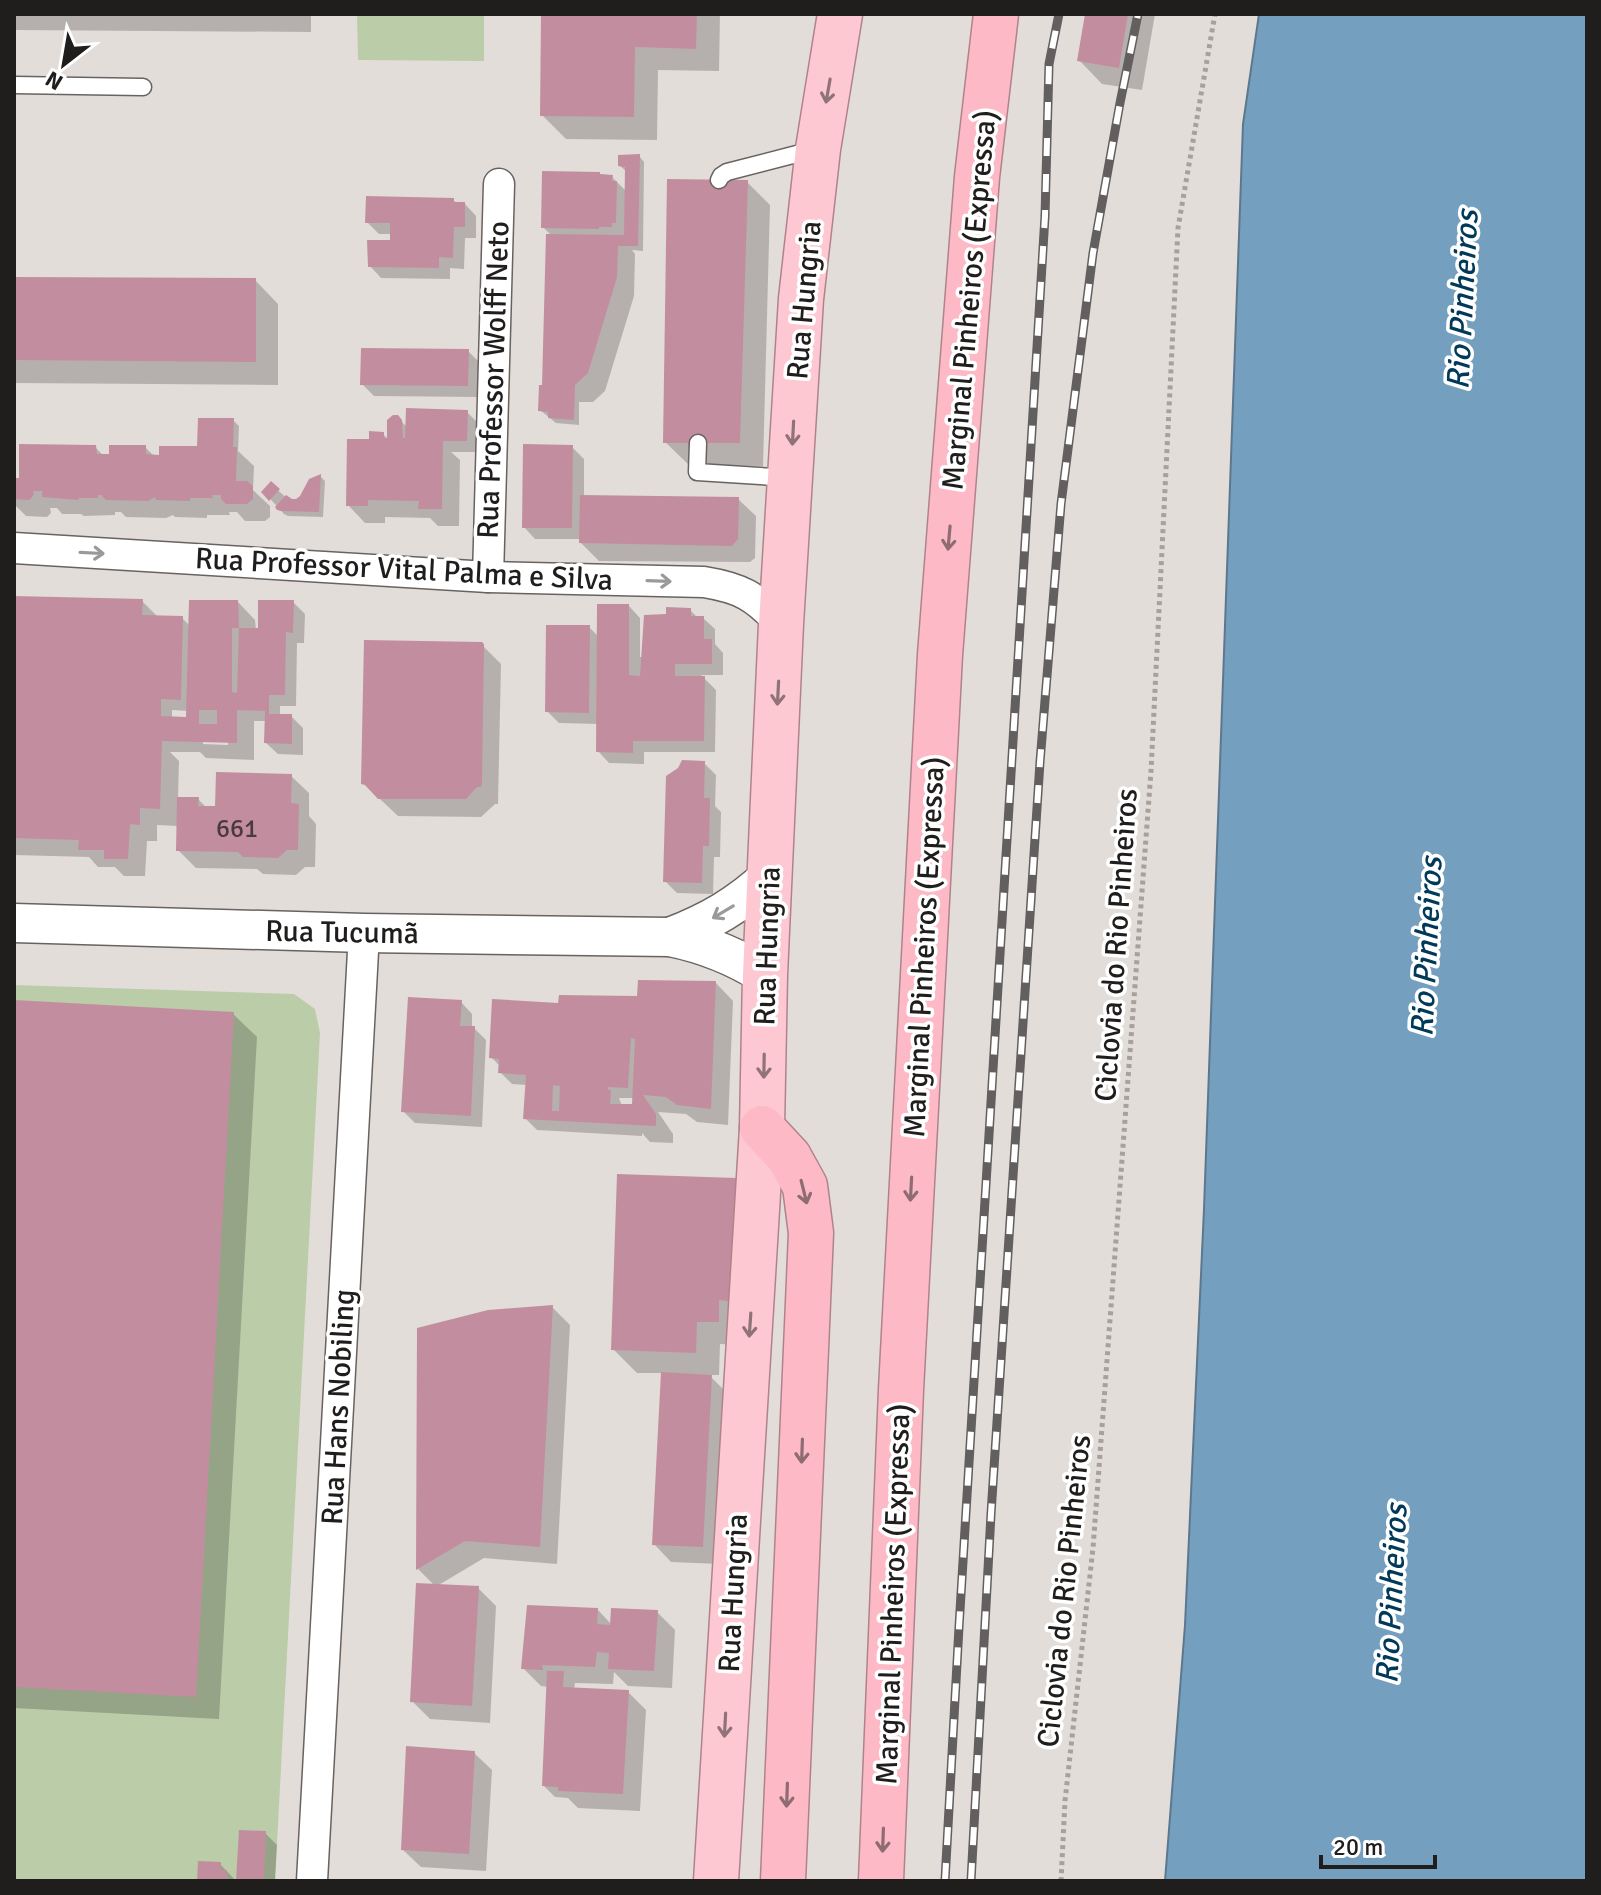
<svg xmlns="http://www.w3.org/2000/svg" width="1601" height="1895" font-family="Signika,sans-serif">
	<style>
		.green { fill: #bbcca9 }
		.water { fill: #759fbf; stroke: #5c788e; stroke-width: 2 }
		.shadow { fill: #0003; fill-rule: evenodd }
		.building { fill: #c28e9f; fill-rule: evenodd }
		.lines { fill: none; stroke-linecap: round; stroke-linejoin: round }
		.service-casing { stroke: #686360; stroke-width: 19 }
		.minor-casing { stroke: #686360; stroke-width: 33 }
		.tertiary-casing { stroke: #686360; stroke-width: 41 }
		.trunk-casing { stroke: #b0838b; stroke-width: 47 }
		.motorway-casing { stroke: #b0838b; stroke-width: 47 }
		.path { stroke: #a6a19f; stroke-width: 5; stroke-dasharray: 4 4; stroke-linecap: butt }
		.service { stroke: #fff; stroke-width: 16 }
		.minor { stroke: #fff; stroke-width: 30 }
		.tertiary { stroke: #fff; stroke-width: 38 }
		.trunk { stroke: #fec8d2; stroke-width: 44 }
		.motorway { stroke: #fdbac6; stroke-width: 44 }
		.rail-casing { stroke: #635f5e; stroke-width: 9 }
		.rail { stroke: #fff; stroke-width: 6; stroke-dasharray: 18; stroke-linecap: butt }
		.oneway { stroke: #8f7378 }
		.oneway2 { stroke: #8e6c72 }
		.oneway3 { stroke: #9b9a99 }
		.labels { text-anchor: middle; stroke-width: 7; stroke-linejoin: round; paint-order: stroke }
		.number-label { font-size: 26px; fill: #483a3e }
		.street-label { font-size: 30px; fill: #201e1d; stroke: #fff }
		.water-label { font-size: 32px; font-style: italic; fill: #013959; stroke: #fff }
	</style>
	<rect width="100%" height="100%" fill="#e3ddda"/>
	<g class="green">
		<polygon points="357,14 484,14 484,61 358,60"/>
		<polygon points="14,985 294,994 315,1009 320,1033 275,1881 14,1881"/>
	</g>
	<polygon class="water" points="1259,14 1587,14 1587,1881 1165,1881 1185,1625 1204,1209 1243,124"/>
	<g class="shadow">
		<polygon points="14,14 311,14 311,32 14,30"/>
		<polygon points="543,14 720,14 719,71 658,70 657,140 566,139 542,115"/>
		<polygon points="1087,14 1155,14 1142,90 1102,84 1079,60"/>
		<polygon points="639,156 644,162 643,251 632,250 635,254 634,296 605,391 593,402 579,402 579,425 556,423 540,410 547,387 552,236 543,227 612,177 626,191 627,172 620,166"/>
		<polygon points="747,182 770,205 763,466 689,465 665,442"/>
		<polygon points="453,200 458,204 465,204 476,216 476,238 465,238 464,269 450,268 450,279 381,278 370,266 392,242 392,234 379,234 367,222"/>
		<polygon points="14,279 255,280 278,304 278,385 14,383"/>
		<polygon points="468,351 480,363 479,397 374,396 362,384"/>
		<polygon points="467,412 479,424 478,452 451,452 460,460 459,526 438,526 430,518 385,517 385,523 365,523 348,505 371,441 383,434 389,440 397,417 407,427"/>
		<polygon points="233,420 239,426 238,451 254,466 253,490 270,506 270,517 265,521 245,521 237,512 229,512 230,515 207,515 207,518 175,517 173,515 166,518 126,517 121,512 115,512 115,515 84,516 81,514 62,514 57,508 50,508 51,513 47,517 26,516 14,504 14,480 21,480 95,447 104,456 145,447 154,456 199,448"/>
		<polygon points="572,447 584,459 584,497 738,499 756,516 755,558 750,562 599,561 581,543 581,539 535,539 524,527"/>
		<polygon points="320,476 325,481 323,517 288,516 284,514 264,492 271,484 291,502 301,498"/>
		<path d="M 14,598 L 142,601 L 158,617 L 182,618 L 190,626 L 238,602 L 255,620 L 256,630 L 293,602 L 305,614 L 304,643 L 297,643 L 296,706 L 280,706 L 280,716 L 291,716 L 303,728 L 303,755 L 278,754 L 266,743 L 267,721 L 254,721 L 254,760 L 206,758 L 200,752 L 170,752 L 179,761 L 178,799 L 198,799 L 207,808 L 217,808 L 291,776 L 309,793 L 309,816 L 316,824 L 315,867 L 305,867 L 296,875 L 263,874 L 257,869 L 196,868 L 178,850 L 178,826 L 157,825 L 157,841 L 147,841 L 145,876 L 124,876 L 115,867 L 98,867 L 89,857 L 14,855 ZM 172,710 L 188,711 L 188,719 L 172,718 ZM 203,740 L 228,741 L 228,745 L 203,744 Z"/>
		<polygon points="629,606 640,618 640,657 643,657 668,616 690,610 698,618 703,618 715,629 715,644 723,653 723,675 701,675 716,690 715,752 644,752 644,764 609,763 598,751 598,724 559,723 547,711 589,627 599,637"/>
		<polygon points="481,644 501,664 498,804 495,804 481,817 398,816 363,783"/>
		<polygon points="704,763 716,775 715,806 721,812 720,857 714,857 713,894 677,893 665,881"/>
		<path d="M 716,983 L 733,1001 L 728,1125 L 697,1122 L 686,1114 L 658,1112 L 673,1134 L 673,1143 L 650,1142 L 642,1133 L 642,1136 L 537,1130 L 525,1118 L 527,1085 L 512,1084 L 500,1072 L 500,1066 L 491,1057 L 560,1005 L 636,998 ZM 619,1098 L 634,1098 L 633,1109 L 622,1106 Z"/>
		<polygon points="14,1002 233,1014 257,1037 219,1719 14,1708"/>
		<polygon points="461,1002 472,1014 472,1028 474,1028 486,1040 482,1127 415,1123 403,1111"/>
		<polygon points="618,1176 756,1324 742,1345 720,1344 719,1375 709,1375 729,1395 720,1564 671,1562 654,1544 662,1373 637,1373 613,1349"/>
		<polygon points="552,1307 570,1325 557,1564 484,1558 437,1586 478,1588 496,1606 490,1723 430,1719 412,1701 435,1586 418,1569 419,1329"/>
		<polygon points="598,1610 612,1625 657,1612 675,1630 672,1688 628,1686 614,1672 613,1684 575,1683 574,1690 628,1692 646,1710 640,1811 578,1808 568,1798 555,1797 544,1786 548,1687 541,1686 523,1668"/>
		<polygon points="474,1753 492,1770 486,1871 421,1867 403,1850"/>
		<polygon points="265,1833 277,1845 275,1881 238,1881"/>
		<polygon points="220,1864 236,1881 199,1881"/>
	</g>
	<g class="building">
		<polygon points="541,14 697,14 696,49 635,47 634,117 540,116"/>
		<polygon points="1085,14 1128,14 1119,68 1077,61"/>
		<polygon points="640,154 638,246 618,246 617,277 588,373 575,385 574,420 548,418 548,412 538,411 539,385 542,385 546,234 624,235 625,167 618,166 618,155"/>
		<polygon points="542,171 600,172 600,174 613,175 612,181 617,181 616,223 612,223 612,227 599,227 599,229 541,228"/>
		<polygon points="667,179 748,180 740,443 663,443"/>
		<polygon points="366,196 454,198 454,202 465,202 465,227 454,227 453,258 439,257 439,268 368,267 367,240 390,240 390,223 365,223"/>
		<polygon points="14,277 256,278 256,362 14,360"/>
		<polygon points="361,348 469,349 468,386 360,385"/>
		<polygon points="406,408 468,410 467,441 443,441 442,509 418,509 419,501 368,500 368,506 346,506 347,439 369,439 369,431 384,432 384,438 387,438 387,420 393,415 398,415 402,420 403,438 405,438"/>
		<polygon points="198,418 234,418 233,447 237,447 236,481 247,481 253,486 253,499 247,504 226,504 221,499 221,495 212,495 213,498 190,498 190,501 156,500 155,497 148,501 106,500 101,495 98,495 98,498 79,498 79,500 42,497 42,491 33,491 34,495 29,500 14,499 14,478 19,478 19,444 96,445 97,454 109,454 109,445 146,445 146,454 159,455 159,446 197,446"/>
		<polygon points="523,444 573,445 572,528 522,528"/>
		<polygon points="321,474 319,512 281,511 277,510 275,507 286,495 292,499 296,499 300,496 309,479"/>
		<polygon points="271,481 280,489 269,501 261,492"/>
		<polygon points="580,495 739,497 738,539 732,546 579,543"/>
		<path d="M 14,596 L 143,599 L 142,615 L 183,616 L 181,700 L 161,699 L 161,716 L 186,717 L 189,600 L 238,600 L 239,628 L 232,628 L 232,692 L 237,693 L 239,628 L 258,628 L 258,600 L 294,600 L 293,633 L 286,632 L 285,695 L 269,695 L 269,714 L 292,714 L 292,744 L 264,743 L 265,711 L 237,710 L 237,743 L 162,741 L 160,809 L 140,808 L 140,825 L 130,824 L 128,859 L 104,859 L 104,850 L 78,850 L 79,840 L 14,838 ZM 199,710 L 217,710 L 217,724 L 199,724 Z"/>
		<polygon points="597,604 629,604 629,675 640,676 644,615 666,614 666,607 691,608 691,616 704,616 704,639 712,639 712,664 675,664 675,676 705,676 704,741 633,741 633,753 596,752"/>
		<polygon points="546,625 590,625 589,713 545,712"/>
		<polygon points="364,640 482,642 484,644 482,783 481,787 477,787 466,799 378,799 365,785 361,784"/>
		<polygon points="682,760 705,761 704,798 710,798 709,846 703,846 702,883 663,882 666,776 678,768"/>
		<polygon points="216,772 292,774 291,803 299,804 298,850 287,850 278,858 243,857 238,852 176,851 177,797 199,797 198,806 215,806"/>
		<path d="M 638,980 L 716,981 L 711,1109 L 677,1105 L 666,1097 L 643,1095 L 656,1114 L 656,1126 L 523,1119 L 526,1075 L 498,1073 L 499,1059 L 489,1058 L 492,999 L 558,1003 L 559,995 L 637,996 ZM 631,1038 L 635,1039 L 632,1104 L 610,1104 L 611,1090 L 608,1090 L 608,1087 L 628,1088 ZM 553,1085 L 560,1086 L 559,1111 L 552,1111 Z"/>
		<polygon points="408,997 462,1000 460,1026 475,1026 471,1116 401,1112"/>
		<polygon points="14,1000 234,1012 196,1697 14,1687"/>
		<polygon points="617,1174 737,1178 734,1302 719,1300 719,1322 697,1322 696,1353 611,1350"/>
		<polygon points="553,1305 540,1547 465,1541 416,1570 417,1328 488,1310"/>
		<polygon points="661,1372 712,1375 703,1547 652,1545"/>
		<polygon points="416,1583 479,1586 472,1706 410,1702"/>
		<polygon points="527,1605 598,1608 597,1624 610,1625 611,1608 658,1610 654,1671 608,1669 609,1653 597,1652 595,1667 542,1665 543,1670 521,1669"/>
		<polygon points="547,1671 564,1671 563,1687 629,1690 623,1794 558,1791 558,1787 542,1786"/>
		<polygon points="406,1746 475,1751 469,1854 401,1850"/>
		<polygon points="239,1830 266,1831 264,1881 236,1881"/>
		<polygon points="198,1861 221,1862 221,1870 227,1870 227,1881 197,1881"/>
	</g>
	<g class="lines">
		<g class="service-casing">
			<g id="service">
				<polyline points="14,85 143,87"/>
				<polyline points="719,180 721,176 727,172 816,149"/>
				<polyline points="698,443 697,472 790,478"/>
			</g>
		</g>
		<g class="minor-casing">
			<g id="minor">
				<path d="M 14,548 L 488,577 L 704,582 C 741,588 755,596 781,624"/>
				<polyline points="488,577 499,184"/>
				<polyline points="312,1881 364,933"/>
			</g>
		</g>
		<g class="tertiary-casing">
			<g id="tertiary">
				<path d="M 14,923 L 364,933 L 670,937 C 705,944 735,956 765,975"/>
				<path d="M 670,937 C 709,922 739,905 770,876"/>
			</g>
		</g>
		<g class="trunk-casing">
			<polyline id="trunk" points="716,1881 762,1128 765,975 781,624 801,299 818,149 840,14"/>
		</g>
		<g class="motorway-casing">
			<g id="motorway">
				<polyline points="762,1128 789,1157 805,1186 811,1233 783,1881"/>
				<polyline points="881,1881 901,1390 940,655 977,177 996,14"/>
			</g>
		</g>
		<polyline class="path" points="1061,1881 1065,1801 1093,1548 1151,771 1178,228 1215,14"/>
		<use href="#service" class="service"/>
		<use href="#minor" class="minor"/>
		<use href="#tertiary" class="tertiary"/>
		<use href="#trunk" class="trunk"/>
		<use href="#motorway" class="motorway"/>
		<g class="rail-casing">
			<g id="rail">
				<polyline points="945,1881 959,1627 1045,216 1049,64 1059,14"/>
				<polyline points="971,1881 991,1514 1040,762 1061,504 1093,253 1120,103 1138,14"/>
			</g>
		</g>
		<use href="#rail" class="rail"/>
	</g>
	<defs><path id="oneway-shaft" d="M-6 0H5M1.5-3L5.5 0L1.5 3" fill="none" stroke-width="1.6" stroke-linecap="round" stroke-linejoin="round" transform="scale(2)"/></defs>
	<g class="oneway">
		<use href="#oneway-shaft" transform="translate(828 91) rotate(100)"/>
		<use href="#oneway-shaft" transform="translate(793 433) rotate(93)"/>
		<use href="#oneway-shaft" transform="translate(778 693) rotate(93)"/>
		<use href="#oneway-shaft" transform="translate(764 1066) rotate(91)"/>
		<use href="#oneway-shaft" transform="translate(750 1325) rotate(94)"/>
		<use href="#oneway-shaft" transform="translate(725 1725) rotate(93)"/>
	</g>
	<g class="oneway2">
		<use href="#oneway-shaft" transform="translate(949 538) rotate(95)"/>
		<use href="#oneway-shaft" transform="translate(911 1189) rotate(93)"/>
		<use href="#oneway-shaft" transform="translate(804 1192) rotate(76)"/>
		<use href="#oneway-shaft" transform="translate(802 1451) rotate(92)"/>
		<use href="#oneway-shaft" transform="translate(787 1795) rotate(92)"/>
		<use href="#oneway-shaft" transform="translate(883 1840) rotate(92)"/>
	</g>
	<g class="oneway3">
		<use href="#oneway-shaft" transform="translate(92 553) rotate(3)"/>
		<use href="#oneway-shaft" transform="translate(659 581) rotate(2)"/>
		<use href="#oneway-shaft" transform="translate(723 912) rotate(149)"/>
	</g>
	<g class="labels">
		<g class="number-label">
			<text x="237" y="837">661</text>
		</g>
		<g class="street-label">
			<text transform="translate(804 300) rotate(-85)" y="10">Rua Hungria</text>
			<text transform="translate(969 300) rotate(-85)" y="10">Marginal Pinheiros (Expressa)</text>
			<text transform="translate(493 380) rotate(-88)" y="10">Rua Professor Wolff Neto</text>
			<text transform="translate(404 569) rotate(3)" y="10">Rua Professor Vital Palma e Silva</text>
			<text transform="translate(342 932) rotate(1)" y="10">Rua Tucumã</text>
			<text transform="translate(1116 945) rotate(-86)" y="10">Ciclovia do Rio Pinheiros</text>
			<text transform="translate(767 946) rotate(-88)" y="10">Rua Hungria</text>
			<text transform="translate(924 947) rotate(-87)" y="10">Marginal Pinheiros (Expressa)</text>
			<text transform="translate(338 1407) rotate(-87)" y="10">Rua Hans Nobiling</text>
			<text transform="translate(1064 1591) rotate(-84)" y="10">Ciclovia do Rio Pinheiros</text>
			<text transform="translate(733 1593) rotate(-87)" y="10">Rua Hungria</text>
			<text transform="translate(893 1594) rotate(-88)" y="10">Marginal Pinheiros (Expressa)</text>
		</g>
		<g class="water-label">
			<text transform="translate(1462 300) rotate(-87)" y="11">Rio Pinheiros</text>
			<text transform="translate(1426 947) rotate(-87)" y="11">Rio Pinheiros</text>
			<text transform="translate(1391 1594) rotate(-87)" y="11">Rio Pinheiros</text>
		</g>
	</g>
	<rect width="1601" height="1895" fill="none" stroke="#201e1d" stroke-width="32"/>
	<g transform="translate(64 64) rotate(211)" stroke="#ffffff" stroke-width="6" paint-order="stroke">
	<path d="M0-6L14 30L0 20L-14 30Z" fill="#201e1d"/>
	<text y="-12" font-size="22" font-weight="bold" text-anchor="middle" fill="#201e1d">N</text>
	</g>
	<path d="M1321 1855v12h114v-12" fill="none" stroke="#201e1d" stroke-width="4"/>
	<text x="1333" y="1855" font-size="24" fill="#201e1d" stroke="#ffffff" stroke-width="6" paint-order="stroke">20 m</text>
</svg>
